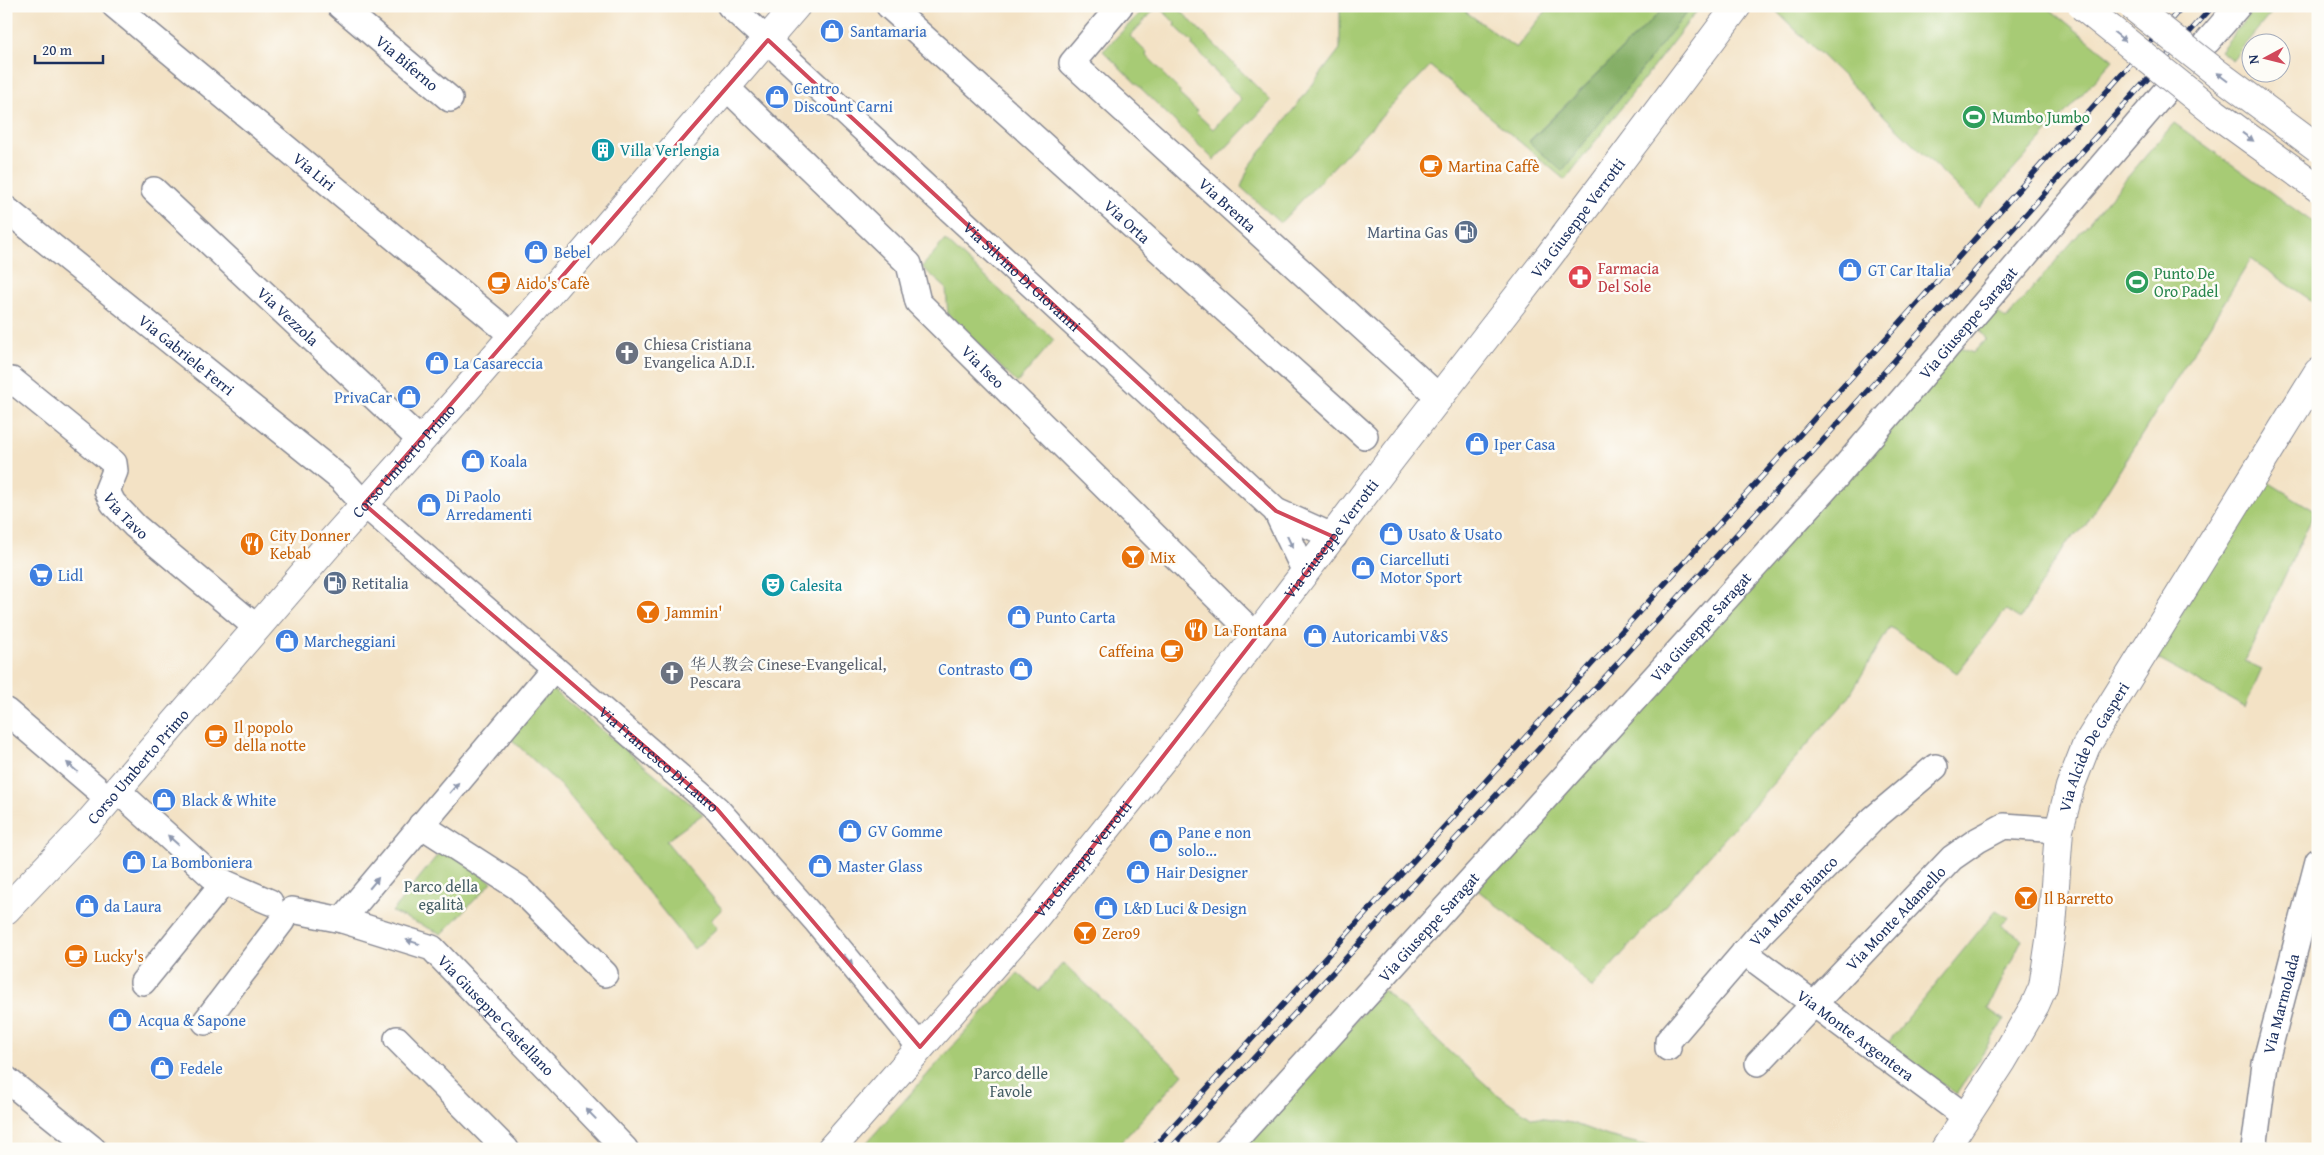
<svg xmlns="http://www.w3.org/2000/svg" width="2324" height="1155" font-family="'Gentium Book Plus','Noto Serif SC',serif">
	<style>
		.green { fill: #a7cb74; stroke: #617d69; fill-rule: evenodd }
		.forest { fill: #85af66; stroke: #506f62 }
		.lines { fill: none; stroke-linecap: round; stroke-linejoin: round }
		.minor-casing { stroke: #878892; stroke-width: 28 }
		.tertiary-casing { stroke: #878892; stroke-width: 30 }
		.primary-casing { stroke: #878892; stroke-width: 30 }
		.minor { stroke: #fff; stroke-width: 25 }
		.tertiary { stroke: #fff; stroke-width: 28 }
		.primary { stroke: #fff; stroke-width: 28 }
		.rail-casing { stroke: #1b2f5e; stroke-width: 5.5 }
		.rail { stroke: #fdfcf7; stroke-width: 4; stroke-dasharray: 11; stroke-linecap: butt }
		.trunk-bridge-casing { stroke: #878892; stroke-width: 30; stroke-linecap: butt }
		.trunk-bridge { stroke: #fff; stroke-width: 28 }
		.oneway { fill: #8d97ae }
		.marked { fill: none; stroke: #d1495b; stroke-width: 4; stroke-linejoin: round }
		.labels { text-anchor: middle; stroke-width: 5; stroke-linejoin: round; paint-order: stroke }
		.shop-label { font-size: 16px; fill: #366cbe; stroke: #fdfcf7; text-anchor: start }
		.street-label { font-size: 16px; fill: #1b2f5e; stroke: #fdfcf7 }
		.leisure-label { font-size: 16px; fill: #27864d; stroke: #fdfcf7; text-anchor: start }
		.culture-label { font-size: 16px; fill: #0d838f; stroke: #fdfcf7; text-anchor: start }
		.food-label { font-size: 16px; fill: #c56008; stroke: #fdfcf7; text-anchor: start }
		.service-label { font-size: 16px; fill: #4e5e75; stroke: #fdfcf7; text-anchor: end }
		.health-label { font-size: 16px; fill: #be3a42; stroke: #fdfcf7; text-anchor: start }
		.worship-label { font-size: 16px; fill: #5b616d; stroke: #fdfcf7; text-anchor: start }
		.park-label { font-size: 16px; fill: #455e65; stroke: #fdfcf7 }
	</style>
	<rect width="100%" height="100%" fill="#fdfcf7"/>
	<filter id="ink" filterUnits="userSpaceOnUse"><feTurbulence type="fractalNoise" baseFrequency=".02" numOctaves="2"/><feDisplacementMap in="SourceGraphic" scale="10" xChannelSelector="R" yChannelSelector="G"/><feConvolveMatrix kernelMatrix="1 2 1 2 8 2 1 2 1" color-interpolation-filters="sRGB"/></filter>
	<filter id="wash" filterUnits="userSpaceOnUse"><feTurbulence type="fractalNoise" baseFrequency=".0096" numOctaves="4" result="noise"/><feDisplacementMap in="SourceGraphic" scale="20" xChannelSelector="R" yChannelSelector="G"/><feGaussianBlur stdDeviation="1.12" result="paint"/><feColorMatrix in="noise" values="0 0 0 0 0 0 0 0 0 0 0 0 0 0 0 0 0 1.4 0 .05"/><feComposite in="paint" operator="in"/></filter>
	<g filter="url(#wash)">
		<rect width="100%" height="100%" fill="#f3e2c5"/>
		<g class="green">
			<path d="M 1147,6 L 1176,6 L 1271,101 L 1214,160 L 1103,51 ZM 1158,6 L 1175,23 L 1174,25 L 1193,43 L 1191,45 L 1209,62 L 1208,64 L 1241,99 L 1213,129 L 1196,113 L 1197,111 L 1179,94 L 1181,92 L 1163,74 L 1164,73 L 1146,55 L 1147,53 L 1130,36 Z"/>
			<polygon points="1340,6 1470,6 1466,12 1516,48 1550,6 1666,6 1529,141 1562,171 1690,8 1688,6 1700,7 1565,180 1430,66 1280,223 1241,187 1249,167 1340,49"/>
			<polygon points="1771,6 2046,6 2113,60 1979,208"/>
			<polygon points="2256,6 2277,6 2232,60 2220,51"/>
			<polygon points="2174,123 2318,226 2318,305 2251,259 2084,528 2065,544 2020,619 2006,610 1957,673 1890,627 1847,700 1592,988 1558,954 1475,888 1960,348 1973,353 1986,339 1978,328 1993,309 2006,319"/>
			<polygon points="945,240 1054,340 1017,383 948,315 946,288 922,267"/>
			<polygon points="2260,477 2315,511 2245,661 2262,669 2245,707 2156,658"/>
			<polygon points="552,689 703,814 666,841 722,909 711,920 717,928 694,949 564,789 509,737"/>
			<polygon points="443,848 492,882 442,934 392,912"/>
			<polygon points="1996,910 2009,918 2001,925 2022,939 1988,1009 2004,1020 1957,1094 1885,1046"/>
			<polygon points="1063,963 1183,1074 1115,1149 861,1149 1018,973 1039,991"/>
			<polygon points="1383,990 1494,1092 1531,1117 1572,1123 1608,1136 1660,1149 1242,1149"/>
		</g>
		<polygon class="forest" points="1666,6 1690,8 1562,171 1529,142"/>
	</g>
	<g filter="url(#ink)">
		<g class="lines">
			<g class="minor-casing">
				<g id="minor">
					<path id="s1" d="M 115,6 L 513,336"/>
					<path id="s2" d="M 340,6 L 450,99"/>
					<path id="s3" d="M 730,6 L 1276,511 L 1334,537"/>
					<path id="s4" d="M 889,6 L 1365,436"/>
					<path id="s5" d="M 1120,6 L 1072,63 L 1439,397"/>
					<polyline points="2208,41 2238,6"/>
					<path id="s6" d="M 727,88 L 909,264 L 918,302 L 1256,636"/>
					<path id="s7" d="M 154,190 L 421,441"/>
					<path id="s8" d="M 6,209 L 341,479 L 364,504 L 717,809 L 817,922 L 920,1047"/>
					<path id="s9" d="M 6,386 L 12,380 L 114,463 L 115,471 L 107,491 L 113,503 L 135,526 L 256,627"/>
					<polyline points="1276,511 1305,572"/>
					<polyline points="6,711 109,799"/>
					<polyline points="117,790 214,878 270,902"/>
					<polyline points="421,825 519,888 605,974"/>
					<path id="s10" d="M 292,910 L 342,920 L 432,948 L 625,1149"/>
					<polyline points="342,920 554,668"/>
					<path id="s11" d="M 1744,952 L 1966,1117"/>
					<polyline points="143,982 224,882"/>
					<polyline points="205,1022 282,921"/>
					<polyline points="397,1039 506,1149"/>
					<path id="s12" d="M 1668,1048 L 1668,1041 L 1761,933 L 1873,819 L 1935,767"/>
					<path id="s13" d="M 1758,1063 L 1952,858 L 1978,840 L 2004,826 L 2059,830"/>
					<polyline points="6,1079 93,1149"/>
					<path id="s14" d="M 1227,1149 L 1837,476 L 2163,94"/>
					<path id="s15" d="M 2254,1149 L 2265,1064 L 2318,861"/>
				</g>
			</g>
			<g class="tertiary-casing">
				<g id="tertiary">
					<path id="s16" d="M 831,1149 L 1033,920 L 1162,760 L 1392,458 L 1549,256 L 1737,6"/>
					<path id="s17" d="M 1945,1149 L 2003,1060 L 2035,1005 L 2043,987 L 2052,927 L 2059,830 L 2070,787 L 2086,746 L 2318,372"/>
				</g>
			</g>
			<g class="primary-casing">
				<g id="primary">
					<path id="s18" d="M 6,910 L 86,826 L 330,543 L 459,398 L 796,6"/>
				</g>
			</g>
			<use href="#minor" class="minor"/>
			<use href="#tertiary" class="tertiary"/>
			<use href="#primary" class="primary"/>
			<g class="rail-casing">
				<g id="rail">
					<polyline points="1152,1149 1796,439 2183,6"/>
					<polyline points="1170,1149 1807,458 2213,6"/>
				</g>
			</g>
			<use href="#rail" class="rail"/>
			<g class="trunk-bridge-casing">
				<g id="trunk-bridge">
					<polyline points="2082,6 2215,113 2318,188"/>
					<polyline points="2132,6 2217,73 2318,148"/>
				</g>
			</g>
			<use href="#trunk-bridge" class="trunk-bridge"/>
		</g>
		<defs><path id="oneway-solid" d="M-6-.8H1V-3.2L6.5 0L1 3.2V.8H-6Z" transform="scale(1.25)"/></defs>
		<g class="oneway">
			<use href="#oneway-solid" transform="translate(2120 37) rotate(39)"/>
			<use href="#oneway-solid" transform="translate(2222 77) rotate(-143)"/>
			<use href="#oneway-solid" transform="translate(2248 137) rotate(36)"/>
			<use href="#oneway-solid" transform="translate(1290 542) rotate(65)"/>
			<use href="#oneway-solid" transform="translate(72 767) rotate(-139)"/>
			<use href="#oneway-solid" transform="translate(454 788) rotate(-49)"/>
			<use href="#oneway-solid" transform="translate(173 840) rotate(-138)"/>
			<use href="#oneway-solid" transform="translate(374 883) rotate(-50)"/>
			<use href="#oneway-solid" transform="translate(413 942) rotate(-163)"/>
			<use href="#oneway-solid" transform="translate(848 960) rotate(50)"/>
			<use href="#oneway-solid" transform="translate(591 1114) rotate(-134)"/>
		</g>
	</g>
	<path class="marked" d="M 768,40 L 1276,511 L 1334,537 L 1073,872 L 920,1047 L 717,809 L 364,504 Z"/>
	<defs>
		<g id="shop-disc" transform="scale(1.25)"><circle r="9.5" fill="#3f7fe0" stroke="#fdfcf7"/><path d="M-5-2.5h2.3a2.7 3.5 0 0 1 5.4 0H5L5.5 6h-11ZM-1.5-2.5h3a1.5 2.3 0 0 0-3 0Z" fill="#fff"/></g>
		<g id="stadium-disc" transform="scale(1.25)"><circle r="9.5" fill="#2e9e5b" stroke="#fdfcf7"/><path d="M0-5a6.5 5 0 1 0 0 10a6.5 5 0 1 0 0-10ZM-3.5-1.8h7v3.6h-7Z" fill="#fff"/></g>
		<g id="building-disc" transform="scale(1.25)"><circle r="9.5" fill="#0f9aa8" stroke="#fdfcf7"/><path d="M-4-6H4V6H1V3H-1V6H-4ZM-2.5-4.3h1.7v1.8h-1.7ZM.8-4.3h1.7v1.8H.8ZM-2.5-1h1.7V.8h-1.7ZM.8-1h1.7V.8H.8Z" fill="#fff"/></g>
		<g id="cafe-disc" transform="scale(1.25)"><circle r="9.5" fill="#e8710a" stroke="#fdfcf7"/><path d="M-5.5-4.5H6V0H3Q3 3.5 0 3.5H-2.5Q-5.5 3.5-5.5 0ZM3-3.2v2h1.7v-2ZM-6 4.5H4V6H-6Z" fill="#fff"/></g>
		<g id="fuel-disc" transform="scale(1.25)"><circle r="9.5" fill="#5c6f8a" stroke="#fdfcf7"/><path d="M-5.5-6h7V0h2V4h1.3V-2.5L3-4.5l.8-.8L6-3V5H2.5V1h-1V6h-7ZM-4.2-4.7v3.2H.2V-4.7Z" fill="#fff"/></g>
		<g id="pharmacy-disc" transform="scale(1.25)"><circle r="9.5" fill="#e0444e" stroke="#fdfcf7"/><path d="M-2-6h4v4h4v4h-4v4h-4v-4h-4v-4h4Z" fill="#fff"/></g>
		<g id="church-disc" transform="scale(1.25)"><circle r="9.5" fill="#6b7280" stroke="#fdfcf7"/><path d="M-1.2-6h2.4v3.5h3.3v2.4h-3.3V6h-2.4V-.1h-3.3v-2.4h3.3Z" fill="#fff"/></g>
		<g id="restaurant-disc" transform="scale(1.25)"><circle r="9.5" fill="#e8710a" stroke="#fdfcf7"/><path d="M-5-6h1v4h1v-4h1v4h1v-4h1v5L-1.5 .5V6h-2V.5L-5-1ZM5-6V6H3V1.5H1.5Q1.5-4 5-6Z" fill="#fff"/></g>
		<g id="bar-disc" transform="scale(1.25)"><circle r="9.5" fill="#e8710a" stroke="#fdfcf7"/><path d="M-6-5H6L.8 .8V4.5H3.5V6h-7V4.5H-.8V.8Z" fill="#fff"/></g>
		<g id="supermarket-disc" transform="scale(1.25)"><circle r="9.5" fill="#3f7fe0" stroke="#fdfcf7"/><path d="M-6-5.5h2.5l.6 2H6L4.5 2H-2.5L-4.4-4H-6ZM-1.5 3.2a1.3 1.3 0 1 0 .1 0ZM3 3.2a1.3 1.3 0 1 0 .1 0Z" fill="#fff"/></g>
		<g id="theatre-disc" transform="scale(1.25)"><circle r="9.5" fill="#0f9aa8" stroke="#fdfcf7"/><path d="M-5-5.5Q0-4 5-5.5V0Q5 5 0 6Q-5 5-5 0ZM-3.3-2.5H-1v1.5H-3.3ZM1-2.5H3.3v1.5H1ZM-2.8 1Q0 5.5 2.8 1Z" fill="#fff"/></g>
	</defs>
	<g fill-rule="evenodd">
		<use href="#shop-disc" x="832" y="31"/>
		<use href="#shop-disc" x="777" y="97"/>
		<use href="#stadium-disc" x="1974" y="117"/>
		<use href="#building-disc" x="603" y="150"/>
		<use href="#cafe-disc" x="1431" y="166"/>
		<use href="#fuel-disc" x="1466" y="232"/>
		<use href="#shop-disc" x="536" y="252"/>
		<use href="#shop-disc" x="1850" y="270"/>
		<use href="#pharmacy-disc" x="1580" y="277"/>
		<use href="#stadium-disc" x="2137" y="282"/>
		<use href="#cafe-disc" x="499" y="283"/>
		<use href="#church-disc" x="627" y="353"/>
		<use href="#shop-disc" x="437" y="363"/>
		<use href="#shop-disc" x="409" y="397"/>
		<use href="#shop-disc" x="1477" y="444"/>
		<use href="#shop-disc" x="473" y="461"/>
		<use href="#shop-disc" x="429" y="505"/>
		<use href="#shop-disc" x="1391" y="534"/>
		<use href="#restaurant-disc" x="252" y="544"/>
		<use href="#bar-disc" x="1133" y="557"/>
		<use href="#shop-disc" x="1363" y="568"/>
		<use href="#supermarket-disc" x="41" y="575"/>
		<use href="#fuel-disc" x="335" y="583"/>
		<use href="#theatre-disc" x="773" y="585"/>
		<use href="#bar-disc" x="648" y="612"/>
		<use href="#shop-disc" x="1019" y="617"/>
		<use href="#restaurant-disc" x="1196" y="630"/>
		<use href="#shop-disc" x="1315" y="636"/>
		<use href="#shop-disc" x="287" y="641"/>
		<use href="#cafe-disc" x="1172" y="651"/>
		<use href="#shop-disc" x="1021" y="669"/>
		<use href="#church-disc" x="672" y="673"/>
		<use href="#cafe-disc" x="216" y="736"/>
		<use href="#shop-disc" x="164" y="800"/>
		<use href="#shop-disc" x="850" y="831"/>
		<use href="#shop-disc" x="1161" y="841"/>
		<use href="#shop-disc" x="134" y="862"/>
		<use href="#shop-disc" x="820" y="866"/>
		<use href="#shop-disc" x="1138" y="872"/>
		<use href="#bar-disc" x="2026" y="898"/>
		<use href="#shop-disc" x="87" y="906"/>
		<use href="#shop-disc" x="1106" y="908"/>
		<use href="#bar-disc" x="1085" y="933"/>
		<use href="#cafe-disc" x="76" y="956"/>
		<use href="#shop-disc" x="120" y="1020"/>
		<use href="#shop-disc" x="162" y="1068"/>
	</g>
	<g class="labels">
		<g class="shop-label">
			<text x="850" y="37">Santamaria</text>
			<text x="794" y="94">Centro<tspan x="794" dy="18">Discount Carni</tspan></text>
			<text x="554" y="258">Bebel</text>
			<text x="1868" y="276">GT Car Italia</text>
			<text x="454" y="369">La Casareccia</text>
			<text x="392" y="403" text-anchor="end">PrivaCar</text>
			<text x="1494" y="450">Iper Casa</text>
			<text x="490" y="467">Koala</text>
			<text x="446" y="502">Di Paolo<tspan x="446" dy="18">Arredamenti</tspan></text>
			<text x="1408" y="540">Usato &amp; Usato</text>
			<text x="1380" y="565">Ciarcelluti<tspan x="1380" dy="18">Motor Sport</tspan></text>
			<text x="58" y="581">Lidl</text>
			<text x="1036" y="623">Punto Carta</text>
			<text x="1332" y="642">Autoricambi V&amp;S</text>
			<text x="304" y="647">Marcheggiani</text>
			<text x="1004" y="675" text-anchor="end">Contrasto</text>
			<text x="182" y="806">Black &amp; White</text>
			<text x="868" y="837">GV Gomme</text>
			<text x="1178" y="838">Pane e non<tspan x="1178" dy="18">solo...</tspan></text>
			<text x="152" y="868">La Bomboniera</text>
			<text x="838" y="872">Master Glass</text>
			<text x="1156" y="878">Hair Designer</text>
			<text x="104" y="912">da Laura</text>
			<text x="1124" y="914">L&amp;D Luci &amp; Design</text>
			<text x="138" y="1026">Acqua &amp; Sapone</text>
			<text x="180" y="1074">Fedele</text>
		</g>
		<g class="street-label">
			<text dy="6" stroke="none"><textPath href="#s2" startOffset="88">Via Biferno</textPath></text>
			<text dy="6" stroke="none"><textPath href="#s1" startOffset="259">Via Liri</textPath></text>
			<text dy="6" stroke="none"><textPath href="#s5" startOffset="285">Via Brenta</textPath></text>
			<text dy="6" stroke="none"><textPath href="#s16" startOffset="1194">Via Giuseppe Verrotti</textPath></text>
			<text dy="6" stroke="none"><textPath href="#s4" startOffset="321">Via Orta</textPath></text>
			<text dy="6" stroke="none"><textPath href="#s3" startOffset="398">Via Silvino Di Giovanni</textPath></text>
			<text dy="6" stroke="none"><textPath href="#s7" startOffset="184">Via Vezzola</textPath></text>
			<text dy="6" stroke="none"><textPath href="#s14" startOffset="1110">Via Giuseppe Saragat</textPath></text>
			<text dy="6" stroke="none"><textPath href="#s8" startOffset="232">Via Gabriele Ferri</textPath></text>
			<text dy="6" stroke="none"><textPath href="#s6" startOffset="384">Via Iseo</textPath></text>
			<text dy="6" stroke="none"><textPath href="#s18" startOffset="600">Corso Umberto Primo</textPath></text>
			<text dy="6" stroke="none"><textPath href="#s9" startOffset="201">Via Tavo</textPath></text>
			<text dy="6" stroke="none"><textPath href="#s16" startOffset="789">Via Giuseppe Verrotti</textPath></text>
			<text dy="6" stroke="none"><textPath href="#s14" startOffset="705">Via Giuseppe Saragat</textPath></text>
			<text dy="6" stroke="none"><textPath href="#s17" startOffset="438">Via Alcide De Gasperi</textPath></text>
			<text dy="6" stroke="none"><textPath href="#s8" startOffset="854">Via Francesco Di Lauro</textPath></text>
			<text dy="6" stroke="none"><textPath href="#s18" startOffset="195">Corso Umberto Primo</textPath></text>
			<text dy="6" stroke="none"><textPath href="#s16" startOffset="384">Via Giuseppe Verrotti</textPath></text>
			<text dy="6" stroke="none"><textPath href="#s12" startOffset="195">Via Monte Bianco</textPath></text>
			<text dy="6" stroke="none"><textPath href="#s13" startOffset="200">Via Monte Adamello</textPath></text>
			<text dy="6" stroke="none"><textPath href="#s14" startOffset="300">Via Giuseppe Saragat</textPath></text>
			<text dy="6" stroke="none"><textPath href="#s15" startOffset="148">Via Marmolada</textPath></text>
			<text dy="6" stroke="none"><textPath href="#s10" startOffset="238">Via Giuseppe Castellano</textPath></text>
			<text dy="6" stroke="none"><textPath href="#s11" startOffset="139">Via Monte Argentera</textPath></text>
		</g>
		<g class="leisure-label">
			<text x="1992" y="123">Mumbo Jumbo</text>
			<text x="2154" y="279">Punto De<tspan x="2154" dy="18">Oro Padel</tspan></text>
		</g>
		<g class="culture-label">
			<text x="620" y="156">Villa Verlengia</text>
			<text x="790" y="591">Calesita</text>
		</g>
		<g class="food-label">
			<text x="1448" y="172">Martina Caffè</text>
			<text x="516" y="289">Aido's Cafè</text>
			<text x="270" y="541">City Donner<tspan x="270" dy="18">Kebab</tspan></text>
			<text x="1150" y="563">Mix</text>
			<text x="666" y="618">Jammin'</text>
			<text x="1214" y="636">La Fontana</text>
			<text x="1154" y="657" text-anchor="end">Caffeina</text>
			<text x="234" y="733">Il popolo<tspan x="234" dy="18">della notte</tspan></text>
			<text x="2044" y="904">Il Barretto</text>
			<text x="1102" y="939">Zero9</text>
			<text x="94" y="962">Lucky's</text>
		</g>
		<g class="service-label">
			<text x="1448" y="238">Martina Gas</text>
			<text x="352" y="589" text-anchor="start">Retitalia</text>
		</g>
		<g class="health-label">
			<text x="1598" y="274">Farmacia<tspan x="1598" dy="18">Del Sole</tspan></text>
		</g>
		<g class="worship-label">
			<text x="644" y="350">Chiesa Cristiana<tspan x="644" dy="18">Evangelica A.D.I.</tspan></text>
			<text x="690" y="670">华人教会 Cinese-Evangelical,<tspan x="690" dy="18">Pescara</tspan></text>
		</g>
		<g class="park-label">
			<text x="441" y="892">Parco della<tspan x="441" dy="18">egalità</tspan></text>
			<text x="1011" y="1079">Parco delle<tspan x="1011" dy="18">Favole</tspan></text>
		</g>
	</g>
	<rect width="2324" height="1155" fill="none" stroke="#fdfcf7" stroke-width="25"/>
	<g transform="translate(2266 58) rotate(263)"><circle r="24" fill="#fdfcf7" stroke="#a3aaba"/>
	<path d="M0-4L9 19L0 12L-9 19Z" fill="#d1495b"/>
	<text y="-8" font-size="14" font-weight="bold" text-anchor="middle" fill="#1b2f5e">N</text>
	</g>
	<path d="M35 55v8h68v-8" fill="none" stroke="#1b2f5e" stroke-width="2.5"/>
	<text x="42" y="55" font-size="15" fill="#1b2f5e" stroke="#fdfcf7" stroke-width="4" paint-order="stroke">20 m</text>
</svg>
